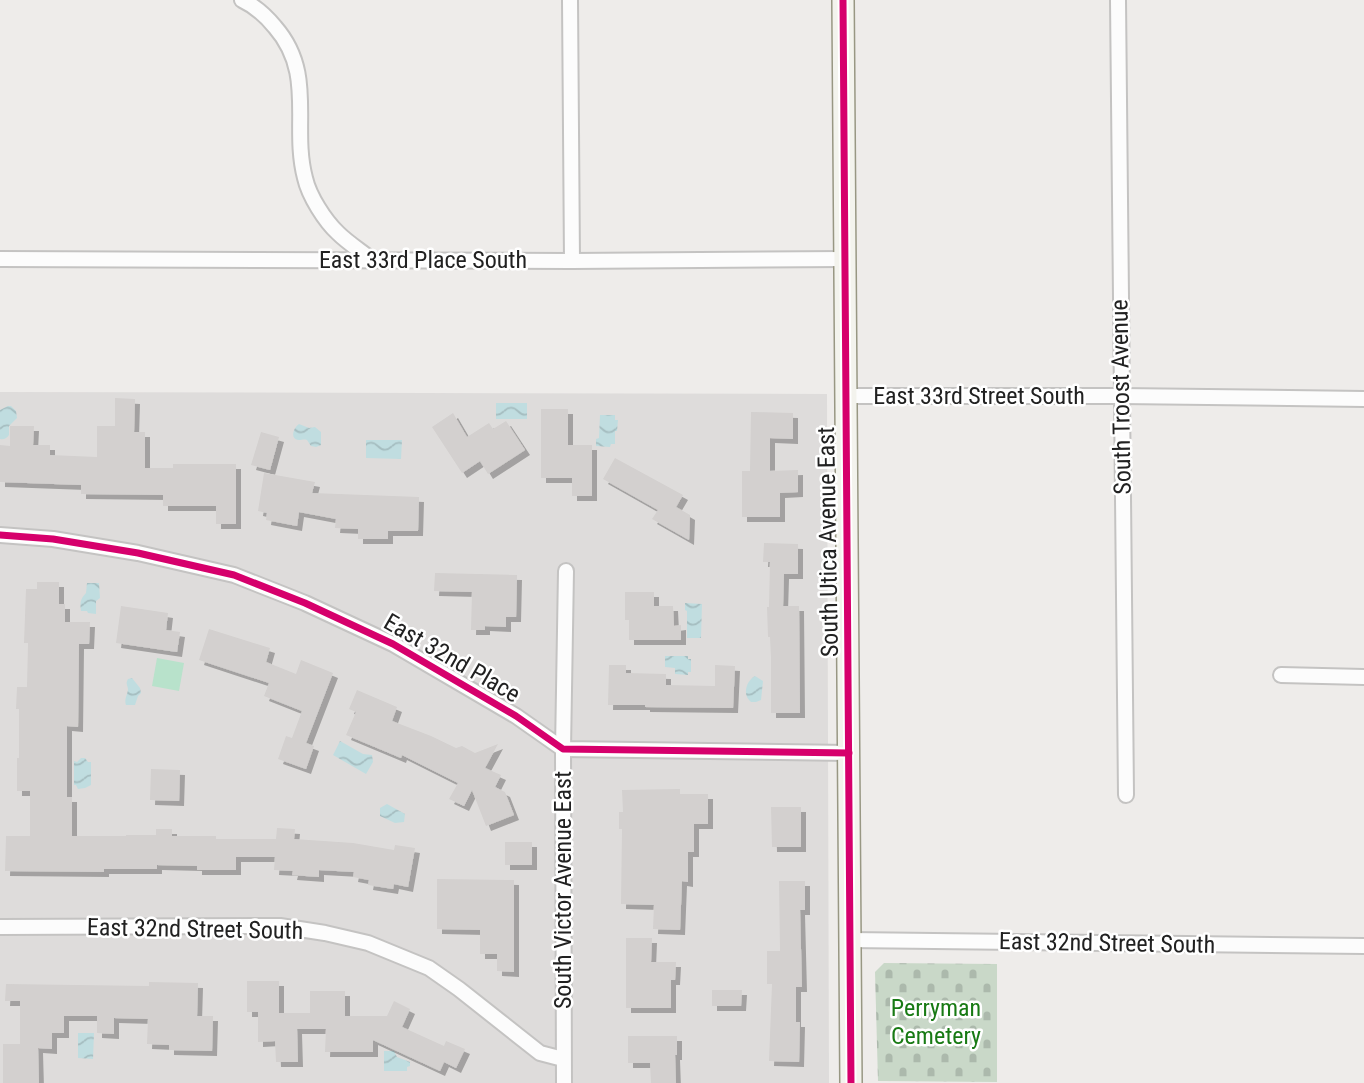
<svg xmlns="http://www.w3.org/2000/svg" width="1364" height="1083" font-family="'Roboto Condensed',sans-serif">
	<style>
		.residential { fill: #dedcdb }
		.cemetery { fill: url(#cemetery-stones) }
		.pitch { fill: #b8e2cb }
		.water { fill: url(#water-waves) }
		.building { fill: #d3d0cf; filter: url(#shadow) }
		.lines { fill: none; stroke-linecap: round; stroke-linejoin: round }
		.street-casing { stroke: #c4c3c2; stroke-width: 18 }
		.secondary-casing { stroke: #989783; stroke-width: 24 }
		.street { stroke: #fcfcfc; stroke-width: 14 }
		.secondary { stroke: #f3f3ed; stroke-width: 21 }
		.cycleway-casing { stroke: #fff; stroke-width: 11 }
		.cycleway { stroke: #d6006c; stroke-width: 7 }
		.labels { text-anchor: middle; stroke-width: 5; stroke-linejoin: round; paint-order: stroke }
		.street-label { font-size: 24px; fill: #212121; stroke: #fff }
		.park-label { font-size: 24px; fill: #187a14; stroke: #fff }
	</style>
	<defs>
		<pattern id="cemetery-stones" width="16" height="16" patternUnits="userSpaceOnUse" patternTransform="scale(1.75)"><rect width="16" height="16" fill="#c9d8c8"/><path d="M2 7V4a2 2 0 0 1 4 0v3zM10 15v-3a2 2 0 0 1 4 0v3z" fill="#acb9ac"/></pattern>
		<pattern id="water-waves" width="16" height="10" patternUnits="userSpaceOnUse" patternTransform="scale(1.75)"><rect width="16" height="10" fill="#c0dde0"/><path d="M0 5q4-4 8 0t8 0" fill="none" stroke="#a5bdc0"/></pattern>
		<filter id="shadow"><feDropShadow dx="5" dy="5" stdDeviation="0" flood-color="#0004"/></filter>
	</defs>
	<rect width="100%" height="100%" fill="#eeecea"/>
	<polygon class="residential" points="0,392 827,394 829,1083 0,1083"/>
	<polygon class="cemetery" points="884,963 997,964 997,1082 878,1081 875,972"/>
	<polygon class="pitch" points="157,658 184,663 179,691 152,686"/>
	<g class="water">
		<rect x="496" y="403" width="31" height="16"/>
		<path d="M 8,406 L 11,406 L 16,411 L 17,418 L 9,426 L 9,435 C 7,438 4,440 0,439 L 0,410 Z"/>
		<polygon points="600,415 615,415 615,420 618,420 617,431 615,431 615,444 611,444 610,447 596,446 596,439 599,438"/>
		<path d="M 299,424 L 309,428 L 315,427 L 321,432 L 321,445 L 316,447 L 311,446 L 307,440 C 304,439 302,440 299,440 C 289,439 294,427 299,424 Z"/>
		<polygon points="366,440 402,440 401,459 366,458"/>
		<path d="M 87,583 L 99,583 L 100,598 L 96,601 L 96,614 L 88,613 L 87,611 L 81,611 C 80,603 80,599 86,593 Z"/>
		<polygon points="685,603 702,604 701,638 687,638 687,611 685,610"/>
		<polygon points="665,656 688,656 688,659 691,659 691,672 688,672 688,675 675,674 675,668 665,667"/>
		<path d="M 755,676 L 763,681 L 761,700 L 756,702 L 751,702 C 742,695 746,681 755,676 Z"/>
		<path d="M 132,678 L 140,688 L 141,693 L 138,696 L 135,705 L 126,705 C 124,699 127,696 128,690 C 128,685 125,684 128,679 Z"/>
		<polygon points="340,741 363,754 372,755 373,762 366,774 333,755"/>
		<polygon points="81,758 85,758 88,762 91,762 91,785 85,788 78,789 76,785 74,785 74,761 77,762"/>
		<polygon points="387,804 405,814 404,822 395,823 380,816 380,808"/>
		<polygon points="78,1033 94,1033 93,1059 78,1058"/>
		<polygon points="384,1051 394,1051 397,1057 410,1062 410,1066 407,1067 407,1071 384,1071"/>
	</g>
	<g class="building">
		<polygon points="115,398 135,399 134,432 145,432 145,468 173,468 173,464 236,464 236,524 216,524 216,506 163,506 163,495 81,494 81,485 0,482 0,445 10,446 10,426 34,426 33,445 50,445 50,455 97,457 97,426 115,426"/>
		<polygon points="541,409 568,409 568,445 592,445 592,496 572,496 572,478 541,478"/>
		<polygon points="751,412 793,413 793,439 770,438 770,471 798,470 798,492 780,493 780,517 742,517 742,471 750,471"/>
		<polygon points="453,413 467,437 489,423 493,429 506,421 525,450 488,474 480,461 462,473 432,427"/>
		<polygon points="261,432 279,437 270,470 251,465"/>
		<polygon points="615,458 683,495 676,507 690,515 689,540 652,519 658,510 603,479"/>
		<polygon points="264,473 315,482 312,493 419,497 418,531 388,531 388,539 358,539 358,529 335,528 336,519 299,512 297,526 266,520 267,513 258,511"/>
		<polygon points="764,543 798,544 798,574 784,574 783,606 799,606 800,713 771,713 771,658 770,637 768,637 767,607 769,607 770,562 763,562"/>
		<polygon points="435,573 517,575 516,617 506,617 506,627 485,626 485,630 471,630 472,592 434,591"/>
		<polygon points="37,582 59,582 59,604 65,604 65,622 90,622 89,644 79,644 78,727 67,726 67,797 72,797 72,836 126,836 126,835 156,835 156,829 172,829 172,836 216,836 216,839 276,839 277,828 295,829 294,839 353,843 394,850 395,845 415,848 408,887 394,884 393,889 368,885 369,880 353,877 354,872 319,870 319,877 292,875 293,871 274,870 275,857 236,857 236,870 197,870 197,866 157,865 157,869 104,869 104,872 5,871 6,836 30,836 30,791 17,791 17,758 19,758 19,709 16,709 17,687 27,687 28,643 24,643 26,589 37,589"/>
		<polygon points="625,592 654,592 654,606 673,606 674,626 681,625 681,640 629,640 629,620 625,620"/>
		<polygon points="121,606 168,613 166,630 180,632 177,652 116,643"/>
		<polygon points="209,629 270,648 266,662 296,674 301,660 333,673 306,743 314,746 306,769 278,759 286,736 292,738 302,711 264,696 269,683 199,660"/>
		<polygon points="609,665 626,665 626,673 666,674 666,685 715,686 715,665 735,666 733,708 645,707 645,705 608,705"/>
		<polygon points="357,690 397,707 392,721 431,736 456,748 462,746 475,753 498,744 485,768 501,775 495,787 505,792 514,815 486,826 472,790 464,806 449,799 458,783 402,755 401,758 346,735 356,712 349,709"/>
		<polygon points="151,769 180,770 179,801 150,800"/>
		<polygon points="680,789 680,794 708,794 708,824 694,824 694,852 688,852 688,882 682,881 680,930 653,929 654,905 621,904 622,829 619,829 619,812 623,812 622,790"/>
		<polygon points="771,807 801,807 801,847 772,847"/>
		<rect x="505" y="842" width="27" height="23"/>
		<polygon points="437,879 514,880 514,972 497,971 497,954 480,954 480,930 437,929"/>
		<polygon points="779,881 805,881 805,910 800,910 802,987 796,987 796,1022 800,1022 799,1062 769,1061 772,984 767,984 767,951 780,951"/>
		<polygon points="626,938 652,938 651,962 676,962 675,980 671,980 671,1008 626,1008"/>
		<polygon points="247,981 279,981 279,1013 310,1013 310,991 345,991 345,1016 387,1016 394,1001 410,1009 402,1027 444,1046 446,1041 465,1049 456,1068 444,1062 440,1071 373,1040 373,1052 325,1052 326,1029 297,1029 298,1062 276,1062 275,1041 258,1042 258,1012 247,1012"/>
		<polygon points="149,982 198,983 197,1016 213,1016 212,1051 169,1050 169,1045 147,1044 148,1019 114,1018 114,1034 97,1033 97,1016 64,1016 64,1033 52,1033 52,1049 38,1048 39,1083 3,1083 3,1044 20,1044 20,1001 5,1001 6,984 149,986"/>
		<polygon points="712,990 742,990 741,1006 712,1006"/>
		<polygon points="628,1036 677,1036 677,1055 675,1055 676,1083 651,1083 650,1063 628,1063"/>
	</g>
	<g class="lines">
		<g class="street-casing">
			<g id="street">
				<path d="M 242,0 C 255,6 266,16 275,27 C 316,74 291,125 305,178 C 309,196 325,221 338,233 C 348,243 361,251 372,260"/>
				<polyline points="570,0 572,261"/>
				<polyline points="1118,0 1126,795"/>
				<polyline points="0,259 572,261 845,259"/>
				<polyline points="846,396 1121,396 1364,399"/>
				<polyline points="0,535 53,539 138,553 234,575 305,603 393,644 516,716 563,749 849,753"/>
				<polyline points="1281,675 1364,677"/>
				<polyline points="0,927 280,926 325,933 368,943 429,968 459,989 540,1053 563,1059"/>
				<polyline points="850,940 1364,946"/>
				<polyline points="564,1083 563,749 566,571"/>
			</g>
		</g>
		<g class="secondary-casing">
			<polyline id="secondary" points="843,0 851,1083"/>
		</g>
		<use href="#street" class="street"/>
		<use href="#secondary" class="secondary"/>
		<g class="cycleway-casing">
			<g id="cycleway">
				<polyline points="843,0 851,1083"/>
				<polyline points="0,535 53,539 138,553 234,575 305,603 393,644 516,716 563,749 849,753"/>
			</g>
		</g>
		<use href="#cycleway" class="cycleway"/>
	</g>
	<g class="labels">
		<g class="street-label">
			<text x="423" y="268">East 33rd Place South</text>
			<text x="979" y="404">East 33rd Street South</text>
			<text transform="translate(1121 397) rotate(-91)" y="8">South Troost Avenue</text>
			<text transform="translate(828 542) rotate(-91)" y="8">South Utica Avenue East</text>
			<text transform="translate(452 658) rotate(30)" y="8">East 32nd Place</text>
			<text transform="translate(563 890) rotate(-90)" y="8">South Victor Avenue East</text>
			<text transform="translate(195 929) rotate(1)" y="8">East 32nd Street South</text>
			<text transform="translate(1107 943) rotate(1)" y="8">East 32nd Street South</text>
		</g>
		<g class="park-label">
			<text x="936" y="1016">Perryman<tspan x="936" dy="28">Cemetery</tspan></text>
		</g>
	</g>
</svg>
